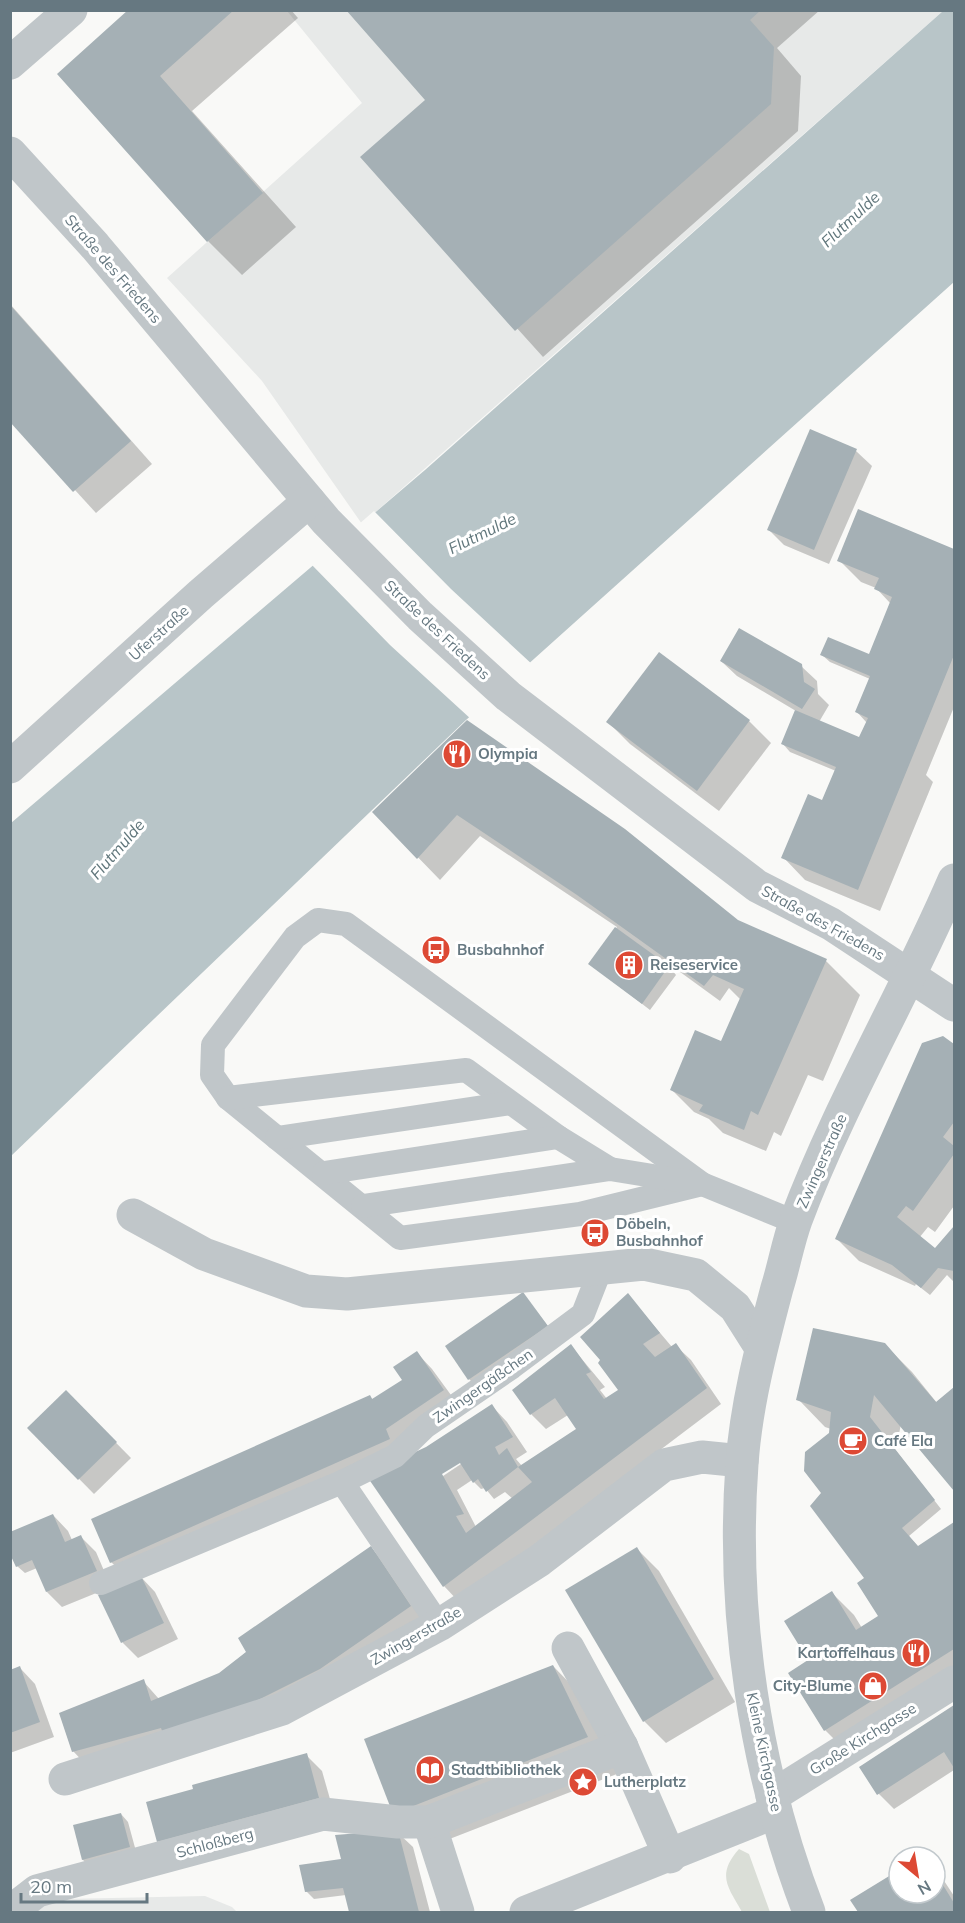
<svg xmlns="http://www.w3.org/2000/svg" width="965" height="1923" font-family="Mulish,sans-serif">
	<style>
		.built { fill: #e7e9e8 }
		.green { fill: #daded7 }
		.water { fill: #b8c5c8 }
		.pier { fill: #f9f9f7 }
		.shadow { fill: #0003; fill-rule: evenodd }
		.building { fill: #a5b0b5 }
		.lines { fill: none; stroke-linecap: round; stroke-linejoin: round }
		.lane { stroke: #c0c6c9; stroke-width: 24 }
		.street { stroke: #c0c6c9; stroke-width: 33 }
		.labels { text-anchor: middle; stroke-width: 6; stroke-linejoin: round; paint-order: stroke }
		.street-label { font-size: 15px; fill: #667881; stroke: #fff }
		.poi-label { font-size: 15px; font-weight: bold; fill: #667881; stroke: #fff; text-anchor: start }
		.water-label { font-size: 16px; font-style: italic; fill: #60767b; stroke: #fff }
	</style>
	<rect width="100%" height="100%" fill="#f9f9f7"/>
	<g class="built">
		<polygon points="287,11 943,11 362,524 262,381 167,278 362,103"/>
		<polygon points="205,1896 232,1907 237,1912 11,1912 65,1899"/>
	</g>
	<path class="green" d="M 739,1849 L 749,1854 L 770,1912 L 742,1912 C 728,1887 716,1875 739,1849 Z"/>
	<polygon class="water" points="943,11 954,11 954,282 466,720 11,1156 11,823 425,470"/>
	<polygon class="pier" points="374,511 451,589 534,666 472,720 390,645 312,565"/>
	<g class="shadow">
		<polygon points="131,10 291,10 298,18 192,111 296,227 242,275 208,241"/>
		<polygon points="348,10 820,10 777,48 801,76 798,131 543,357 362,157 427,100"/>
		<polygon points="10,304 152,464 96,513 10,419"/>
		<polygon points="856,451 872,466 829,564 784,545 769,530"/>
		<polygon points="859,511 954,550 954,707 926,775 933,782 880,911 805,880 783,857 823,802 836,771 790,752 783,744 796,711 737,676 721,661 801,666 817,681 818,694 829,705 819,722 860,739 867,723 857,712 870,679 830,662 822,655 870,656 891,604 876,588 861,582 839,560"/>
		<polygon points="749,721 771,743 719,811 630,744 608,722"/>
		<polygon points="467,722 738,922 826,961 860,995 823,1081 808,1075 781,1136 774,1132 766,1151 723,1133 709,1119 694,1112 672,1090 722,1043 741,1000 729,988 720,1001 665,961 676,975 650,1010 590,964 617,927 480,836 440,880 374,812"/>
		<polygon points="943,1038 954,1045 954,1206 935,1232 928,1227 919,1238 941,1255 937,1248 954,1228 954,1282 947,1275 930,1295 916,1284 915,1286 859,1261 837,1239"/>
		<polygon points="523,1294 554,1334 477,1387 469,1379"/>
		<path d="M 628,1295 L 672,1347 L 675,1345 L 691,1360 L 721,1404 L 459,1602 L 444,1586 L 368,1475 L 427,1448 L 492,1406 L 507,1422 L 527,1452 L 516,1459 L 522,1466 L 578,1429 L 568,1415 L 546,1429 L 531,1414 L 571,1346 L 605,1387 L 600,1390 L 607,1399 L 620,1390 ZM 461,1460 L 461,1464 L 437,1480 L 435,1477 ZM 472,1480 L 481,1489 L 485,1488 L 494,1499 L 505,1492 L 513,1499 L 476,1527 L 457,1490 Z"/>
		<polygon points="885,1345 912,1372 937,1403 954,1389 954,1489 901,1424 897,1444 890,1443 941,1509 909,1536 918,1547 954,1523 954,1674 847,1752 825,1730 810,1661 832,1593 854,1615 862,1628 880,1617 867,1579 822,1493 831,1429 825,1427 798,1399"/>
		<polygon points="417,1353 432,1369 459,1406 400,1445 127,1577 111,1562 370,1396 373,1400 404,1381"/>
		<polygon points="66,1392 131,1458 94,1494 29,1428"/>
		<polygon points="53,1515 68,1531 72,1540 81,1537 96,1552 111,1587 62,1607 47,1592 37,1568 25,1573 17,1566"/>
		<polygon points="371,1548 393,1570 432,1629 288,1709 88,1767 73,1751 143,1681 159,1699 220,1674"/>
		<polygon points="637,1549 659,1571 735,1702 666,1743 644,1721"/>
		<polygon points="140,1576 155,1592 178,1639 138,1658 123,1643 100,1595"/>
		<polygon points="553,1666 587,1701 622,1772 429,1847 395,1813"/>
		<polygon points="20,1668 35,1684 54,1737 10,1753 10,1671"/>
		<polygon points="954,1706 954,1770 894,1809 879,1794 861,1767"/>
		<polygon points="306,1755 322,1771 334,1813 158,1842"/>
		<polygon points="121,1814 128,1822 137,1855 91,1867 83,1860 74,1826"/>
		<polygon points="397,1832 413,1847 430,1912 350,1912 346,1895 314,1899 306,1891 342,1861"/>
		<polygon points="935,1867 954,1896 954,1912 860,1912 852,1900 899,1872 899,1893 935,1893"/>
	</g>
	<g class="building">
		<polygon points="128,10 234,10 160,76 263,193 207,242 57,74"/>
		<polygon points="346,10 761,10 750,20 774,47 771,104 515,331 360,157 425,100"/>
		<polygon points="10,305 131,441 73,492 10,422"/>
		<polygon points="810,429 857,449 814,550 767,530"/>
		<polygon points="858,509 954,549 954,655 858,890 781,858 808,794 822,800 836,767 781,744 795,710 859,737 868,718 855,712 870,676 820,655 828,637 869,654 892,597 874,589 879,578 837,561"/>
		<polygon points="739,628 802,664 804,682 815,689 802,709 720,661"/>
		<polygon points="659,652 750,720 697,791 606,722"/>
		<polygon points="467,720 625,829 738,920 827,959 758,1115 751,1111 744,1130 699,1111 703,1105 670,1090 695,1030 721,1041 744,989 713,975 704,986 577,895 457,815 417,859 372,812"/>
		<polygon points="615,927 669,966 642,1004 588,964"/>
		<polygon points="943,1036 954,1044 954,1122 943,1137 954,1146 954,1154 913,1211 906,1206 897,1217 935,1248 954,1226 954,1271 938,1268 921,1288 892,1265 835,1239 922,1043"/>
		<polygon points="523,1292 548,1326 468,1380 445,1346"/>
		<polygon points="628,1293 660,1333 643,1344 655,1357 676,1343 707,1388 443,1587 366,1475 426,1447 492,1404 513,1437 495,1447 499,1455 507,1448 518,1467 486,1492 478,1479 473,1483 460,1463 442,1474 464,1514 456,1516 466,1533 532,1482 518,1467 576,1429 555,1398 530,1415 512,1390 571,1344 591,1372 586,1374 604,1399 618,1390 598,1363 600,1360 580,1337"/>
		<polygon points="813,1328 885,1343 936,1402 954,1387 954,1491 874,1395 870,1417 935,1500 902,1528 918,1546 954,1522 954,1649 824,1731 788,1673 808,1660 784,1621 832,1591 856,1630 878,1616 857,1583 864,1578 810,1506 821,1493 804,1471 805,1452 829,1433 831,1412 796,1400"/>
		<polygon points="417,1351 444,1390 386,1429 390,1439 110,1563 91,1519 370,1395 372,1399 402,1380 393,1367"/>
		<polygon points="66,1390 117,1442 78,1480 27,1428"/>
		<polygon points="53,1514 65,1542 81,1535 97,1571 46,1592 32,1560 16,1567 10,1554 10,1532"/>
		<polygon points="371,1546 411,1606 320,1669 232,1713 164,1736 161,1728 72,1752 59,1713 144,1679 151,1701 219,1673 246,1652 238,1638"/>
		<polygon points="637,1547 714,1679 643,1722 565,1590"/>
		<polygon points="140,1574 164,1623 121,1643 98,1595"/>
		<polygon points="553,1665 588,1737 393,1814 364,1739"/>
		<polygon points="20,1666 40,1722 10,1733 10,1670"/>
		<polygon points="954,1705 954,1768 944,1752 877,1795 859,1767"/>
		<polygon points="307,1753 319,1798 157,1842 146,1802 193,1789 192,1785"/>
		<polygon points="121,1813 130,1847 82,1860 73,1825"/>
		<polygon points="398,1830 419,1912 349,1912 343,1888 305,1892 299,1865 341,1859 335,1835"/>
		<polygon points="899,1870 899,1893 935,1893 935,1872 954,1903 954,1912 858,1912 850,1900"/>
	</g>
	<g class="lines">
		<g class="lane">
			<polygon points="318,920 346,924 702,1184 580,1214 400,1238 228,1098 212,1075 213,1045 295,937"/>
			<polyline points="228,1098 466,1070 558,1137 610,1169"/>
			<polyline points="277,1138 510,1103"/>
			<polyline points="324,1173 558,1137"/>
			<polyline points="363,1206 610,1169 702,1184 795,1222"/>
			<polyline points="342,1482 439,1625"/>
			<polyline points="101,1583 342,1482 395,1456 426,1426 512,1367 583,1314 601,1268"/>
		</g>
		<g class="street">
			<polyline points="10,63 71,10"/>
			<polyline points="10,153 95,246 326,521 420,616 508,696 757,886 831,924 954,1005"/>
			<polyline points="10,767 201,594 309,501"/>
			<polyline points="133,1215 204,1254 306,1291 347,1294 644,1264 696,1275 735,1307 761,1348"/>
			<polyline points="568,1648 622,1747"/>
			<polyline points="65,1779 282,1709 439,1625 540,1560 664,1465 702,1457 742,1461"/>
			<polyline points="772,1796 954,1682"/>
			<polyline points="429,1822 458,1912"/>
			<polyline points="10,1912 37,1891 323,1814 398,1822 429,1822 622,1747 670,1857"/>
			<polyline points="526,1912 776,1812"/>
			<path d="M 809,1912 C 755,1772 731,1614 742,1464 C 746,1405 762,1345 777,1288 C 784,1266 788,1242 796,1220 C 840,1103 905,994 954,880"/>
		</g>
	</g>
	<defs>
		<g id="restaurant-disc" transform="scale(1.5)"><circle r="9.5" fill="#dd4934" stroke="#fff"/><path d="M-5-6h1v4h1v-4h1v4h1v-4h1v5L-1.5 .5V6h-2V.5L-5-1ZM5-6V6H3V1.5H1.5Q1.5-4 5-6Z" fill="#fff"/></g>
		<g id="bus-disc" transform="scale(1.5)"><circle r="9.5" fill="#dd4934" stroke="#fff"/><path d="M-5-6H5V4H4V6H2V4H-2V6H-4V4H-5ZM-3.5-4V0h7V-4ZM-3.5 1.2v1.5H-2V1.2ZM2 1.2v1.5H3.5V1.2Z" fill="#fff"/></g>
		<g id="building-disc" transform="scale(1.5)"><circle r="9.5" fill="#dd4934" stroke="#fff"/><path d="M-4-6H4V6H1V3H-1V6H-4ZM-2.5-4.3h1.7v1.8h-1.7ZM.8-4.3h1.7v1.8H.8ZM-2.5-1h1.7V.8h-1.7ZM.8-1h1.7V.8H.8Z" fill="#fff"/></g>
		<g id="cafe-disc" transform="scale(1.5)"><circle r="9.5" fill="#dd4934" stroke="#fff"/><path d="M-5.5-4.5H6V0H3Q3 3.5 0 3.5H-2.5Q-5.5 3.5-5.5 0ZM3-3.2v2h1.7v-2ZM-6 4.5H4V6H-6Z" fill="#fff"/></g>
		<g id="shop-disc" transform="scale(1.5)"><circle r="9.5" fill="#dd4934" stroke="#fff"/><path d="M-5-2.5h2.3a2.7 3.5 0 0 1 5.4 0H5L5.5 6h-11ZM-1.5-2.5h3a1.5 2.3 0 0 0-3 0Z" fill="#fff"/></g>
		<g id="library-disc" transform="scale(1.5)"><circle r="9.5" fill="#dd4934" stroke="#fff"/><path d="M-6-4Q-3-5.5-.7-3.5V5Q-3 3-6 4ZM6-4Q3-5.5 .7-3.5V5Q3 3 6 4Z" fill="#fff"/></g>
		<g id="sight-disc" transform="scale(1.5)"><circle r="9.5" fill="#dd4934" stroke="#fff"/><path d="M0-6L1.8-2.2L6-1.7L2.9 1.2L3.7 5.4L0 3.3L-3.7 5.4L-2.9 1.2L-6-1.7L-1.8-2.2Z" fill="#fff"/></g>
	</defs>
	<g fill-rule="evenodd">
		<use href="#restaurant-disc" x="457" y="754"/>
		<use href="#bus-disc" x="436" y="950"/>
		<use href="#building-disc" x="629" y="965"/>
		<use href="#bus-disc" x="595" y="1233"/>
		<use href="#cafe-disc" x="853" y="1441"/>
		<use href="#restaurant-disc" x="916" y="1653"/>
		<use href="#shop-disc" x="873" y="1686"/>
		<use href="#library-disc" x="430" y="1770"/>
		<use href="#sight-disc" x="583" y="1782"/>
	</g>
	<g class="labels">
		<g class="street-label">
			<text transform="translate(113 269) rotate(49)" y="5">Straße des Friedens</text>
			<text transform="translate(437 630) rotate(43)" y="5">Straße des Friedens</text>
			<text transform="translate(159 633) rotate(-42)" y="5">Uferstraße</text>
			<text transform="translate(823 923) rotate(29)" y="5">Straße des Friedens</text>
			<text transform="translate(822 1161) rotate(-66)" y="5">Zwingerstraße</text>
			<text transform="translate(483 1386) rotate(-35)" y="5">Zwingergäßchen</text>
			<text transform="translate(416 1636) rotate(-30)" y="5">Zwingerstraße</text>
			<text transform="translate(863 1739) rotate(-32)" y="5">Große Kirchgasse</text>
			<text transform="translate(764 1752) rotate(78)" y="5">Kleine Kirchgasse</text>
			<text transform="translate(215 1843) rotate(-15)" y="5">Schloßberg</text>
		</g>
		<g class="poi-label">
			<text x="478" y="759">Olympia</text>
			<text x="457" y="955">Busbahnhof</text>
			<text x="650" y="970">Reiseservice</text>
			<text x="616" y="1229">Döbeln,<tspan x="616" dy="17">Busbahnhof</tspan></text>
			<text x="874" y="1446">Café Ela</text>
			<text x="895" y="1658" text-anchor="end">Kartoffelhaus</text>
			<text x="852" y="1691" text-anchor="end">City-Blume</text>
			<text x="451" y="1775">Stadtbibliothek</text>
			<text x="604" y="1787">Lutherplatz</text>
		</g>
		<g class="water-label">
			<text transform="translate(850 219) rotate(-43)" y="6">Flutmulde</text>
			<text transform="translate(482 533) rotate(-26)" y="6">Flutmulde</text>
			<text transform="translate(117 849) rotate(-49)" y="6">Flutmulde</text>
		</g>
	</g>
	<rect width="965" height="1923" fill="none" stroke="#667881" stroke-width="24"/>
	<g transform="translate(917 1875) rotate(150)"><circle r="28" fill="#ffffff" stroke="#c2c9cd" stroke-width="1.5"/>
	<path d="M0-4.5L10 22L0 15L-10 22Z" fill="#dd4934"/>
	<text y="-9" font-size="16" font-weight="bold" text-anchor="middle" fill="#667881">N</text>
	</g>
	<path d="M21 1893v9h126v-9" fill="none" stroke="#667881" stroke-width="3"/>
	<text x="30" y="1893" font-size="18" fill="#667881" stroke="#ffffff" stroke-width="4.5" paint-order="stroke">20 m</text>
</svg>
